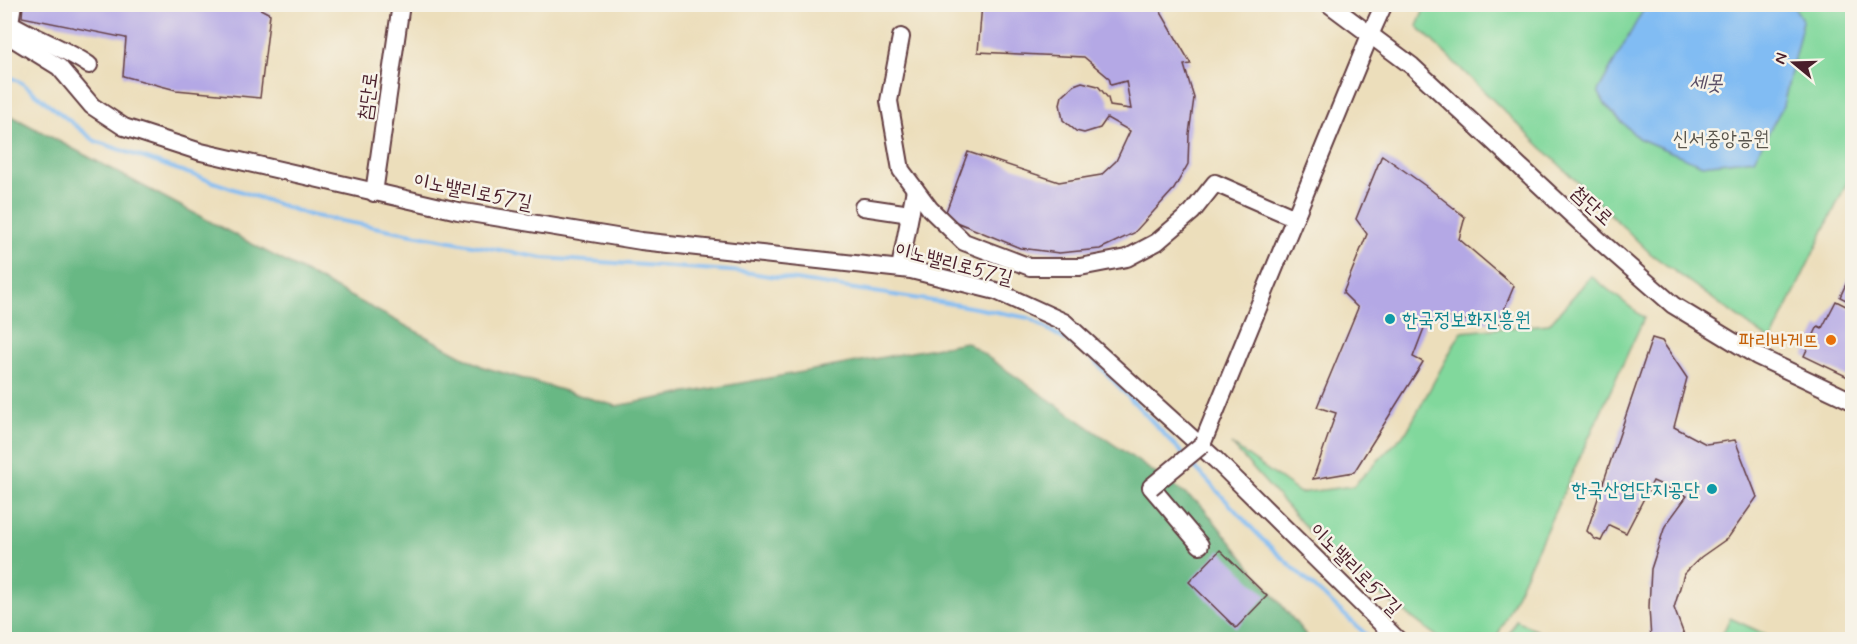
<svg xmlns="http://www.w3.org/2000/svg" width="1857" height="644" font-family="Mynerve,'Poor Story',sans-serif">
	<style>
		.green { fill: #81d89c; stroke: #667c64; stroke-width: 1.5 }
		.forest { fill: #68b884; stroke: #596c58; stroke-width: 1.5 }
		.water { fill: #81bcf3; stroke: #666e8f; stroke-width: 1.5 }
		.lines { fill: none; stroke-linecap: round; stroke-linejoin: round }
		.stream { stroke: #81bcf3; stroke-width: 4 }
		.building { fill: #b4a8e5 }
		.minor-casing { stroke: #623c41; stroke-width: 20 }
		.minor { stroke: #fff; stroke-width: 16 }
		.minor-bridge-casing { stroke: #623c41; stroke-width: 20; stroke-linecap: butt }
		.minor-bridge { stroke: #fff; stroke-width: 16 }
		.culture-dot { fill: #0f9aa8; stroke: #f7f3e8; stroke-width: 2 }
		.food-dot { fill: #e8710a; stroke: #f7f3e8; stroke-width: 2 }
		.labels { text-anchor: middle; stroke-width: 5; stroke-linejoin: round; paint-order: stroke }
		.street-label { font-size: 20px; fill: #4a1f2b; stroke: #f7f3e8 }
		.park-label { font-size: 20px; fill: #5a564d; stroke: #f7f3e8 }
		.culture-label { font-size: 20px; fill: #0d838f; stroke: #f7f3e8; text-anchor: start }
		.food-label { font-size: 20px; fill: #c56008; stroke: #f7f3e8; text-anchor: end }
		.water-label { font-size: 21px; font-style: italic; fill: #5a4e67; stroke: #f7f3e8 }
	</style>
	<rect width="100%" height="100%" fill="#f7f3e8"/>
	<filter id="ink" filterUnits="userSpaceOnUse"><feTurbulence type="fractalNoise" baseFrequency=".0167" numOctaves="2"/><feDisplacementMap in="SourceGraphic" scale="12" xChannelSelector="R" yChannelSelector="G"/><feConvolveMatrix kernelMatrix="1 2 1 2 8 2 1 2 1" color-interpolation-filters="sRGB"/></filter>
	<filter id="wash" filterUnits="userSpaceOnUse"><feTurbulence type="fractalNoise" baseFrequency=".008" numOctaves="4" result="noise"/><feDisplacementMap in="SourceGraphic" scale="24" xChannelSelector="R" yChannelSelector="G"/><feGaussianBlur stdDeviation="1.35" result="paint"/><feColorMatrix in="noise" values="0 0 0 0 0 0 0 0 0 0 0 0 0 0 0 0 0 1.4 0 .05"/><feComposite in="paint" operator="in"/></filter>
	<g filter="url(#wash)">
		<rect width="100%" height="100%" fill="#ecdebb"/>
		<g class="green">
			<polygon points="1426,5 1852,5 1852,172 1771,341 1651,254 1417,26"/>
			<polygon points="1591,276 1644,318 1496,639 1439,638 1335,560 1231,444 1300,493 1353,486 1407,431 1461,332 1549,324"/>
			<polygon points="1730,618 1769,636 1767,639 1720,639"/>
			<polygon points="1516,620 1552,639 1506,639"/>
		</g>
		<polygon class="forest" points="4,112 483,367 616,406 966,342 1201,505 1309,639 5,639"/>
		<polygon class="water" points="1646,5 1793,5 1803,21 1783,106 1754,159 1702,165 1638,138 1606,106 1598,91"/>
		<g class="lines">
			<g class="stream">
				<polyline points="4,74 22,83 95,141 309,215 543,258 744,272 959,305 1029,318 1087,353 1183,454"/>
				<polyline points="1190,462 1264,541 1372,640"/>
			</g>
		</g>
		<g id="blocks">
			<g class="building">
				<polygon points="23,4 251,4 270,14 260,98 176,90 123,76 126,38 22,17"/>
				<polygon points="982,4 1153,4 1158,7 1191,64 1184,65 1194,98 1189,134 1188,164 1174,189 1134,233 1100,249 1059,253 1020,248 944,217 968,152 1059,182 1101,175 1116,161 1130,131 1107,118 1100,128 1084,133 1076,131 1063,120 1060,104 1062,96 1074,85 1082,82 1098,86 1108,98 1110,106 1131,109 1126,81 1111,85 1109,78 1084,57 978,52"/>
				<polygon points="1382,155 1430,189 1465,217 1459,239 1514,286 1498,324 1429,315 1413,357 1423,362 1354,472 1313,479 1336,413 1317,407 1358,308 1343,293 1367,234 1356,219"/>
				<polygon points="1852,271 1852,303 1840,297"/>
				<polygon points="1836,301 1852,309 1852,379 1804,356 1818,326 1822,328"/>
				<polygon points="1652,338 1662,341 1687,378 1674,427 1706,444 1735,440 1757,497 1728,538 1701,557 1684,574 1674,608 1686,640 1651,640 1649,607 1651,569 1665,526 1687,496 1653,481 1626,533 1609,525 1601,541 1595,539 1587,531"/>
				<polygon points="1220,550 1267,596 1236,628 1189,582"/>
			</g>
		</g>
	</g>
	<g filter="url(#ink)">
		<use href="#blocks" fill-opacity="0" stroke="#623c41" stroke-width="1.5"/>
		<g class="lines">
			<g class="minor-casing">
				<g id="minor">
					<path d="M 13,4 L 10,23 C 36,39 64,48 89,65"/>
					<polyline points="1329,4 1412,66 1600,241 1673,305 1757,356 1852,401"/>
					<polyline points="4,33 59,67 92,106 124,127 201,152 458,211 641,241 911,270 996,291 1064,322 1216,460 1398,640"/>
					<polyline points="901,37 889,101 901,170 930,209 964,242 1030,267 1080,267 1127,258 1157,242 1192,212 1215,183 1295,218"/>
					<polyline points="374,193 401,4"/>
					<polyline points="863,207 910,214"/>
					<polyline points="900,268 915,189"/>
					<polyline points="1201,447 1370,35 1384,4"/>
					<polyline points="1151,487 1200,545"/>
				</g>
			</g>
			<use href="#minor" class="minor"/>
			<g class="minor-bridge-casing">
				<polyline id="minor-bridge" points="1151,487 1203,444"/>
			</g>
			<use href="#minor-bridge" class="minor-bridge"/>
		</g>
	</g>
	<g class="culture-dot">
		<circle cx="1390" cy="319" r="6"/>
		<circle cx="1712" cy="489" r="6"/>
	</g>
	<circle class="food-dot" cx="1831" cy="340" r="6"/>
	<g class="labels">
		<g class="street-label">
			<text transform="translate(367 96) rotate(-82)" y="7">첨단로</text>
			<text transform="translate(473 191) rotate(11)" y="7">이노밸리로57길</text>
			<text transform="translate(1593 205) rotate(43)" y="7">첨단로</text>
			<text transform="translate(954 263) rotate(14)" y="7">이노밸리로57길</text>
			<text transform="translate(1356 569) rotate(45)" y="7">이노밸리로57길</text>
		</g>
		<g class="park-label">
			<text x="1721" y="145">신서중앙공원</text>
		</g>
		<g class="culture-label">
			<text x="1402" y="326">한국정보화진흥원</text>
			<text x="1700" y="496" text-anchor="end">한국산업단지공단</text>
		</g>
		<g class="food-label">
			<text x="1819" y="347">파리바게뜨</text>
		</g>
		<g class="water-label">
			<text x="1706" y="89">세못</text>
		</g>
	</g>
	<rect width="1857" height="644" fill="none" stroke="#f7f3e8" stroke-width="24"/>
	<g transform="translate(1794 63) rotate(289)" stroke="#f7f3e8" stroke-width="4.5" paint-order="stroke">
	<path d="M0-4.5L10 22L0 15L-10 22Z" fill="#4a1f2b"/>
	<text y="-9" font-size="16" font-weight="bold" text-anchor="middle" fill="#4a1f2b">N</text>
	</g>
</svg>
